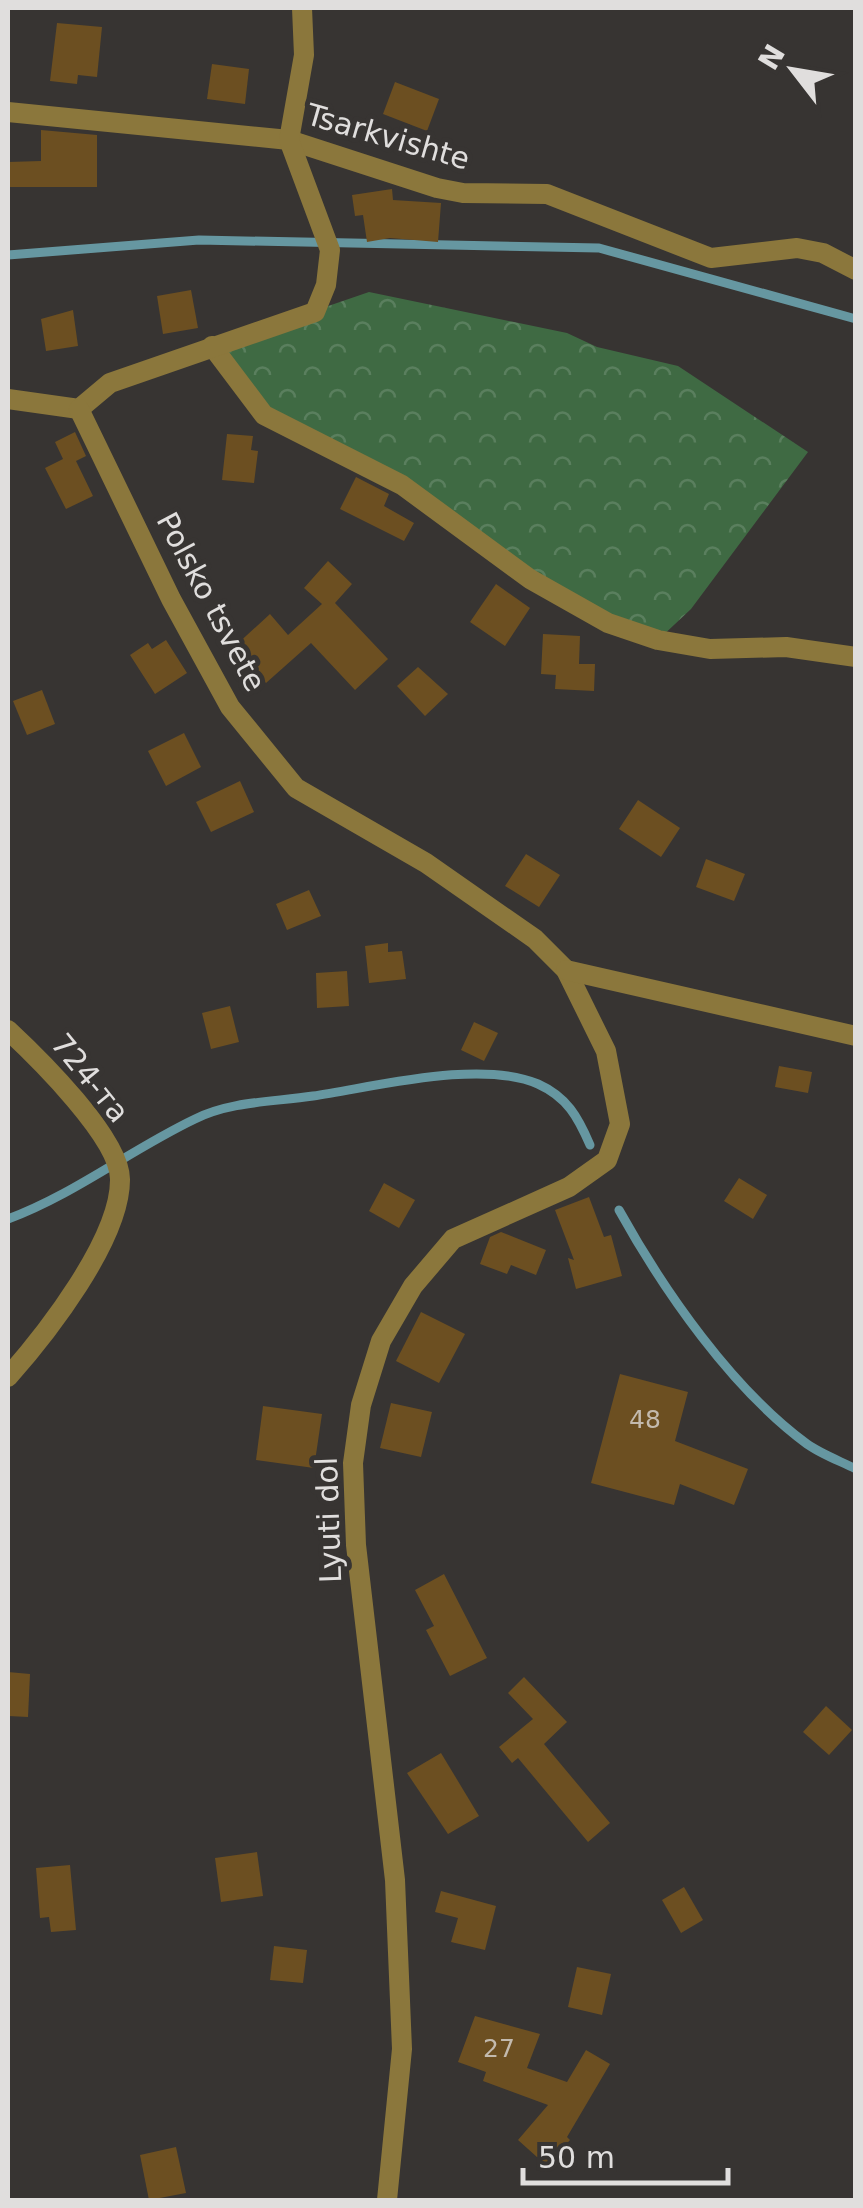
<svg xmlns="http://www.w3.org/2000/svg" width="863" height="2208" font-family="'DejaVu Sans',sans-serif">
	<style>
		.forest { fill: url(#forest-crowns) }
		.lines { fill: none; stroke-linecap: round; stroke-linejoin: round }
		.stream { stroke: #6697a1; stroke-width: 9 }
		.building { fill: #6c4f21 }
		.street { stroke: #8b773c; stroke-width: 20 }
		.labels { text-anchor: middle; stroke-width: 10; stroke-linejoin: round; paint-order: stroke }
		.number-label { font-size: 25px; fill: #c3baae }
		.street-label { font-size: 30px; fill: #e0dedd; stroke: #373432 }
	</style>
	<defs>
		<pattern id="forest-crowns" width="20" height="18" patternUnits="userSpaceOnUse" patternTransform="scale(2.5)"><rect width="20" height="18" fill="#3f6a43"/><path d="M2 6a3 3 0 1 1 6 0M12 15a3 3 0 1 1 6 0" fill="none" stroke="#5a7f5e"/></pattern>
	</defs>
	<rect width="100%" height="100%" fill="#373432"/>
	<polygon class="forest" points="369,292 567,333 597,347 678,366 808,452 691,609 658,640 608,623 402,485 264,415 212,346"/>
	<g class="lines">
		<g class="stream">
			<polyline points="8,255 199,240 599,248 856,319"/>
			<path d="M 619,1210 C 664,1291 732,1389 807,1444 C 821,1454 840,1461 856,1469"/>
			<path d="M 8,1219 C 75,1194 130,1150 195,1119 C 231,1101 274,1102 313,1096 C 375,1087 480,1059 538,1084 C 567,1097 578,1117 590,1145"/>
		</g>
	</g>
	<g class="building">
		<polygon points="57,23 102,27 97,77 78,75 77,84 50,81"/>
		<polygon points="212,64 249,69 245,104 207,99"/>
		<polygon points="395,82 439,99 427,131 383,114"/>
		<polygon points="41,130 97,135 97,187 8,187 8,162 41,161"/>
		<polygon points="392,189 393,200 441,203 438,242 390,238 367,242 363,215 355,216 352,195"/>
		<polygon points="191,290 198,328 163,334 157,296"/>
		<polygon points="73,310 78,346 46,351 41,319"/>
		<polygon points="75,432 86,456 76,461 93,496 66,509 45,468 63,459 55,442"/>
		<polygon points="227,434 253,436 251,450 258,451 254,483 222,480"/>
		<polygon points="356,477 389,494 384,506 414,523 404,541 340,509"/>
		<polygon points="328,561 352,584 335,603 388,659 355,690 311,643 266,683 235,646 270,614 288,635 322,604 304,588"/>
		<polygon points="496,584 530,608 505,646 470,622"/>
		<polygon points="543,634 580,636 579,664 595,664 594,691 555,689 556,675 541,674"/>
		<polygon points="166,640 187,673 155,694 130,655 148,643 152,649"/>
		<polygon points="418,667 448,694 425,716 397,686"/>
		<polygon points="42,690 55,724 27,735 13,701"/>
		<polygon points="184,733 201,767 166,786 148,751"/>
		<polygon points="240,781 254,812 211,832 196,802"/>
		<polygon points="638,800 680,828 661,857 619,829"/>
		<polygon points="526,854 560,875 539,907 505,886"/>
		<polygon points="706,859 745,874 734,901 696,887"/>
		<polygon points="309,890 321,916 287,930 276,904"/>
		<polygon points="388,943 388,952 402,951 406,979 369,983 365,946"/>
		<polygon points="347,971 349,1006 317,1008 316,973"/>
		<polygon points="230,1006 239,1042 211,1049 202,1013"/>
		<polygon points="474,1022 498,1033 484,1061 461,1050"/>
		<polygon points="779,1066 812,1072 808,1093 775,1087"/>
		<polygon points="739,1178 767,1195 753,1219 724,1201"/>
		<polygon points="384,1183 415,1200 399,1228 369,1211"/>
		<polygon points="589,1197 604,1237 611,1235 622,1276 576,1289 568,1258 574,1260 555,1210"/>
		<polygon points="501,1232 546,1250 536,1275 511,1265 507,1274 480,1264 490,1237"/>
		<polygon points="421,1312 465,1334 439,1383 396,1361"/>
		<polygon points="620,1374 688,1392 675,1441 748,1469 734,1505 680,1484 674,1505 591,1483"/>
		<polygon points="391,1403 432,1412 421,1457 380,1448"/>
		<polygon points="263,1406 322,1414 314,1468 256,1460"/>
		<polygon points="444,1574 487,1658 450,1676 426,1630 434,1626 415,1590"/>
		<polygon points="8,1672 30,1674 28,1717 8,1716"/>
		<polygon points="524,1677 567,1722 544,1744 610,1823 588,1842 518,1758 512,1763 499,1747 533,1719 508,1693"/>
		<polygon points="826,1706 852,1730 829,1755 803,1732"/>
		<polygon points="441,1753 479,1816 448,1834 407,1773"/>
		<polygon points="257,1852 263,1896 221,1902 215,1858"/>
		<polygon points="70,1865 76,1930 51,1932 49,1917 40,1918 36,1868"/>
		<polygon points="684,1887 703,1920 681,1933 662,1900"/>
		<polygon points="441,1891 496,1906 485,1950 451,1942 458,1918 435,1912"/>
		<polygon points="274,1946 307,1950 303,1983 270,1980"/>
		<polygon points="577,1967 611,1974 602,2015 568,2007"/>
		<polygon points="475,2016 540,2034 527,2068 567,2082 586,2050 610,2064 567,2137 570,2140 547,2166 518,2140 548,2105 483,2081 486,2072 458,2062"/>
		<polygon points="176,2147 186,2193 149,2200 140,2155"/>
	</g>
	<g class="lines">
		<g class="street">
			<polyline points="8,112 289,140 437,188 463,193 547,194 711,258 797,248 823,253 856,270"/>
			<polyline points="212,346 264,415 402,485 530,579 608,623 658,640 710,649 786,647 856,657"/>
			<polyline points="8,399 79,409 110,383 315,312 326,285 330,250 289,140 304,55 302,8"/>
			<polyline points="79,409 171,599 230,707 296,788 426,863 535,939 566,970 606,1051 620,1124 607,1160 569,1187 453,1239 413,1286 381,1341 361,1405 353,1463 356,1545 395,1880 402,2049 387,2200"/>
			<polyline points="566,970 856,1036"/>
			<path d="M 8,1030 C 37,1057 121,1139 120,1180 C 120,1240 46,1334 8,1377"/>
		</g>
	</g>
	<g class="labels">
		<g class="number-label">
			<text x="645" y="1428">48</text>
			<text x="499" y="2057">27</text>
		</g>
		<g class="street-label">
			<text transform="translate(388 137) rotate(16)" y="10">Tsarkvishte</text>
			<text transform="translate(211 602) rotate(62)" y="10">Polsko tsvete</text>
			<text transform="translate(90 1078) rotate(51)" y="10">724-та</text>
			<text transform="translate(329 1520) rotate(-92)" y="10">Lyuti dol</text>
		</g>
	</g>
	<rect width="863" height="2208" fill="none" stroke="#e0dedd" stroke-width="20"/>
	<g transform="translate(793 70) rotate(301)" stroke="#373432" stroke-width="8" paint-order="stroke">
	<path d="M0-8L18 38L0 25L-18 38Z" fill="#e0dedd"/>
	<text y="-15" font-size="28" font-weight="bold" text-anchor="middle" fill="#e0dedd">N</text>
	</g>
	<path d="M523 2168v15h205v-15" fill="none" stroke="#e0dedd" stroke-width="5"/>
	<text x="538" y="2168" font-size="30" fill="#e0dedd" stroke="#373432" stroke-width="8" paint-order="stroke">50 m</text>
</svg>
